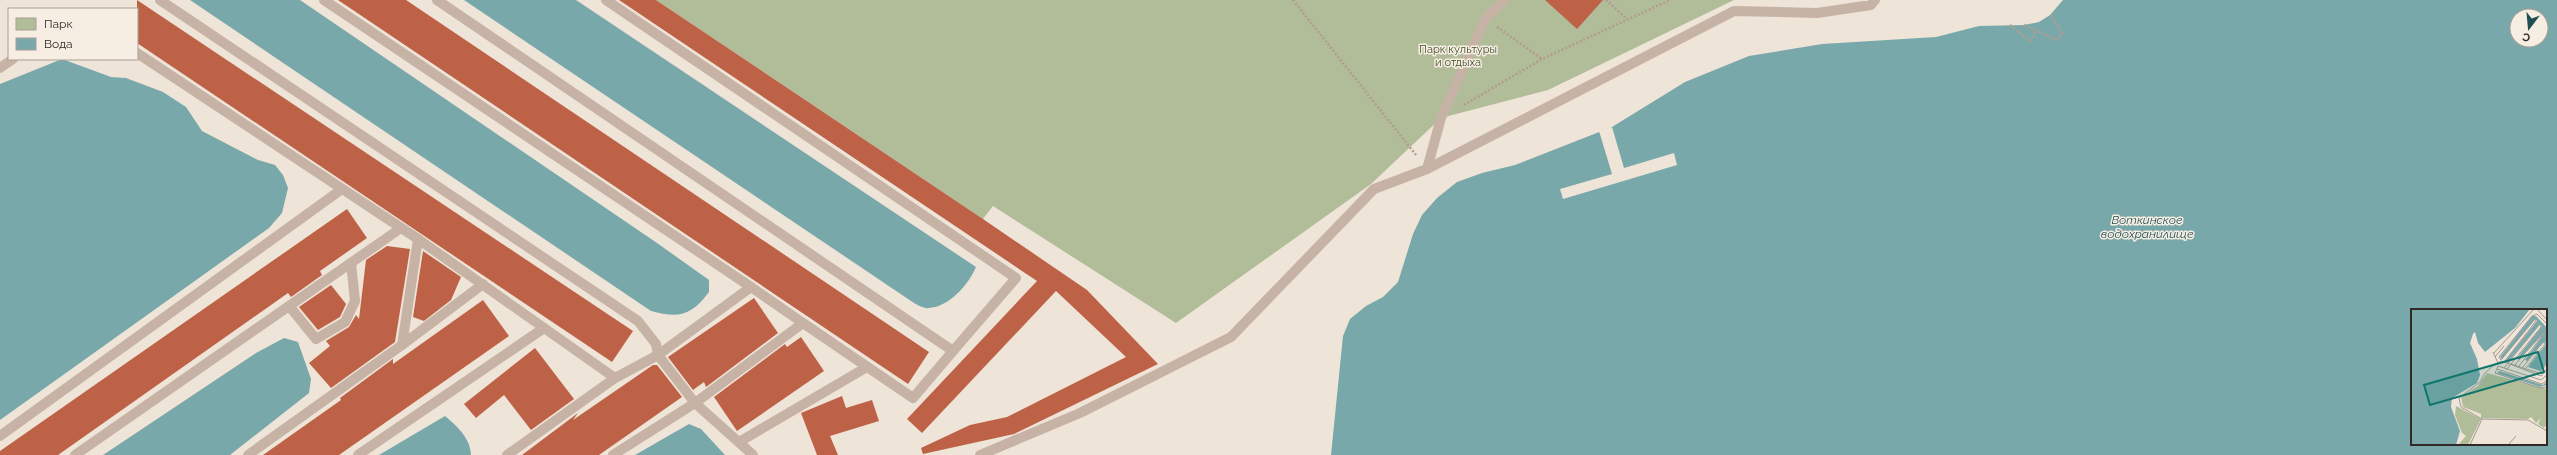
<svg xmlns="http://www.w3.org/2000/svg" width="2557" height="455" font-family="Raleway,sans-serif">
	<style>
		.green { fill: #b1bc99 }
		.water { fill: #79a8aa; fill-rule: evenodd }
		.pier { fill: #efe4d8 }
		.building { fill: #be6247 }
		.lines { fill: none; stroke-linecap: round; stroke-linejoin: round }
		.path { stroke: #b19d8f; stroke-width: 2.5; stroke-dasharray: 2 2; stroke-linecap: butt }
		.service { stroke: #c6b3a5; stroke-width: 10 }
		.labels { text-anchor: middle; stroke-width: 3; stroke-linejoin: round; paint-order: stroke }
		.park-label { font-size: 11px; fill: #424e2b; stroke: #f7eee3 }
		.water-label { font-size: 12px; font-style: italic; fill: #1e4e50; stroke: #f7eee3 }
		.inset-road { fill: none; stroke: #a39991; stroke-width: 1 }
		.view { fill: #0f766e; fill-opacity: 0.15; stroke: #0f766e; stroke-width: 2 }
		.inset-edge { fill: none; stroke: #322926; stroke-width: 2 }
	</style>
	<rect width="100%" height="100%" fill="#efe4d8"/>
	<polygon class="green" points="656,0 1734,0 1548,90 1441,118 1371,184 1176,323 993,206 983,219"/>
	<g class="water">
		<path d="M 190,0 L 300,0 L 657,243 L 709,280 L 709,292 C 692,315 679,319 651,311 Z"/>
		<path d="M 464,0 L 576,0 L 976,267 C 969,284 949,307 929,308 C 924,309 918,305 914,303 Z"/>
		<path d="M 2063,0 L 2557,0 L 2557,455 L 1331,455 L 1343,336 L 1350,319 L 1366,306 L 1383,297 L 1398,282 L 1413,234 L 1422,215 L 1437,198 L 1457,182 L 1482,173 L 1515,165 L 1612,127 L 1685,82 L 1749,56 L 1822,44 L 1936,37 L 1979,26 L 2024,25 L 2039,22 L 2050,15 ZM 2517,16 L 2541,16 L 2541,40 L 2517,40 ZM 2412,310 L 2546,310 L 2546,444 L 2412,444 Z"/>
		<polygon points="62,59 111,77 126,78 163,92 186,107 202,131 258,160 275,165 283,175 288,188 282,213 269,228 0,420 0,84"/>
		<polygon points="284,338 298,342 311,379 309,393 230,455 103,455 256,353"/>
		<path d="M 445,416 C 458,427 470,438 471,455 L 379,455 Z"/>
		<polygon points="689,424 701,429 725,455 635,455"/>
	</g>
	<polygon class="pier" points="1612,127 1624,168 1674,153 1677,165 1563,199 1560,189 1612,174 1599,131"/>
	<g class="building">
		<polygon points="137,0 633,331 612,362 137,43"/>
		<polygon points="338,0 406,0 929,352 908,384"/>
		<polygon points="619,0 656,0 983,219 1087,290 1158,364 1014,434 923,454 921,448 970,425 1007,417 1126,357 1056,291 922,433 907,419 1037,281"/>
		<polygon points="1545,0 1603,0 1577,29"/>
		<polygon points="347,209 367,238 320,271 322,275 291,297 288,293 58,455 0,455 0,451"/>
		<polygon points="387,246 410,249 395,342 331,388 309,363 330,346 326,341 349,327 356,315 359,319 366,260"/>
		<polygon points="423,251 461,277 451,300 424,321 413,317"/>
		<polygon points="331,285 346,304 340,317 318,330 299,307"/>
		<polygon points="754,298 778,333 706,387 704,382 693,390 668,357"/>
		<polygon points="483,300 509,336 339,455 263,455 341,400 340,398 393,359 393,364"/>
		<polygon points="801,337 824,371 737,431 714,397 785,344 787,347"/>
		<polygon points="535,348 574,399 531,430 504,395 476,418 464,404"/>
		<polygon points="653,365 657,365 682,397 599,455 522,455 578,413 573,420"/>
		<polygon points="842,396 846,408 872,400 879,421 830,436 838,455 817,455 801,413"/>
	</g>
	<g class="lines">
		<g class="path">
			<polyline points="1293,0 1416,155"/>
			<polyline points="1606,0 1627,19"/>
			<polyline points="2010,25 2031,42 2036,30"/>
			<polyline points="2024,25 2057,40 2062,33 2051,15"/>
			<polyline points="1497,27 1542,59"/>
			<polyline points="1464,105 1542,59 1670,0"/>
		</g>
		<g class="service">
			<polyline points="160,0 638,321 656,344 658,355 695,403 753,455"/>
			<polyline points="324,0 751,287"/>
			<polyline points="437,0 953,351 913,398 803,323"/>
			<polyline points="606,0 1016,278 953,351"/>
			<polyline points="137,53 418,239 615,378 507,455"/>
			<polyline points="0,68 13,59"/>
			<polyline points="1427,169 1441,118 1485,19 1505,0"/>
			<polyline points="290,307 316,339 345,322 355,301 351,263"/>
			<polyline points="402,345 418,239"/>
			<polyline points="0,436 342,189"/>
			<polyline points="739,442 867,367"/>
			<polyline points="75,455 401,228"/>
			<polyline points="248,455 402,345 483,284"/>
			<polyline points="358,455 544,328"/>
			<polyline points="613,455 695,403 803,323 751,287 658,355 615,378"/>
			<polyline points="980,455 1080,413 1231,337 1374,189 1427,169 1734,11 1817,13 1871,5 1875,0"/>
		</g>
	</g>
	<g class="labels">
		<g class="park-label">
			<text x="1458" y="53">Парк культуры<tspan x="1458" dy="13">и отдыха</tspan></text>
		</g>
		<g class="water-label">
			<text x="2147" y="224">Воткинское<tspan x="2147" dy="14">водохранилище</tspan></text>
		</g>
	</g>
	<g transform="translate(2411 309)">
		<rect width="136" height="136" fill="#efe4d8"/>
		<path d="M 76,64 L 136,80 L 136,115 L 133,119 L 127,115 L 130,109 L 125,114 L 120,108 L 117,110 L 70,109 L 70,105 L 52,98 L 50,88 L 67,77 ZM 45,97 L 70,110 L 57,136 L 47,136 L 55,127 L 51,124 L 44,106 Z" fill="#b1bc99"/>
		<path d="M 0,0 L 119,0 L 104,19 L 74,43 L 67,34 L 64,23 L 62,25 L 59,34 L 66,50 L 69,66 L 66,74 L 41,89 L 40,98 L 49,122 L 45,136 L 0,136 ZM 121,7 L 125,7 L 136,19 L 136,54 L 129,62 L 117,58 L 135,35 L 133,33 L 116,52 L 114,51 L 135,22 L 108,51 L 106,49 L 131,17 L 129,15 L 97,53 L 94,52 L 126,12 L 124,10 L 91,50 L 89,48 ZM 88,62 L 132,76 L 136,72 L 136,76 L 129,78 L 86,64 Z" fill="#79a8aa"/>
		<path class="inset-road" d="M 126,0 L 136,11M 82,43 L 87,54M 83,44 L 123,0M 84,48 L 93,37M 93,53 L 125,12 L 124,10 L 90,51 L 88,48 L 121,7 L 126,5 L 136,15M 100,55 L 96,60 L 93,59 L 129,15 L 130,18 L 100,55 L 128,64 L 136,55M 104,56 L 133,21 L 134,23 L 108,57M 112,58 L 132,33 L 134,35 L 115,59M 93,59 L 87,57 L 86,60 L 131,75 L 136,71M 86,60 L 84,64 L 129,79 L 136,78M 96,60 L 130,71 L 136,66M 71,110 L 50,98 L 48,89 L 69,73 L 74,64 L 84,55 L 91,52 L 130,67 L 136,60M 71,110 L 117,111 L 136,122M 59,136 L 71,110M 97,136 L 105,127"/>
		<path class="view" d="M 127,43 L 133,63 L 19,96 L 13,76 Z"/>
		<rect width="136" height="136" class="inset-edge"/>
	</g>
	<rect x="8" y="8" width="130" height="52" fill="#f7eee3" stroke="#a89f97"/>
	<rect x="16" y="18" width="20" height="12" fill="#b1bc99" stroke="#a89f97"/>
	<text x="44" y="28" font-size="12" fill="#322926">Парк</text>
	<rect x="16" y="38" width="20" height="12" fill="#79a8aa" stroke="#a89f97"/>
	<text x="44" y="48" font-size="12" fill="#322926">Вода</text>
	<g transform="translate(2529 28) rotate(196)"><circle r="19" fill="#f7eee3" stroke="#a89f97"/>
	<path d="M0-3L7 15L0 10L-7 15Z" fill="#1e4e50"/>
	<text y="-6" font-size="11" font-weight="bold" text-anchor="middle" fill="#322926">С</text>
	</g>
</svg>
